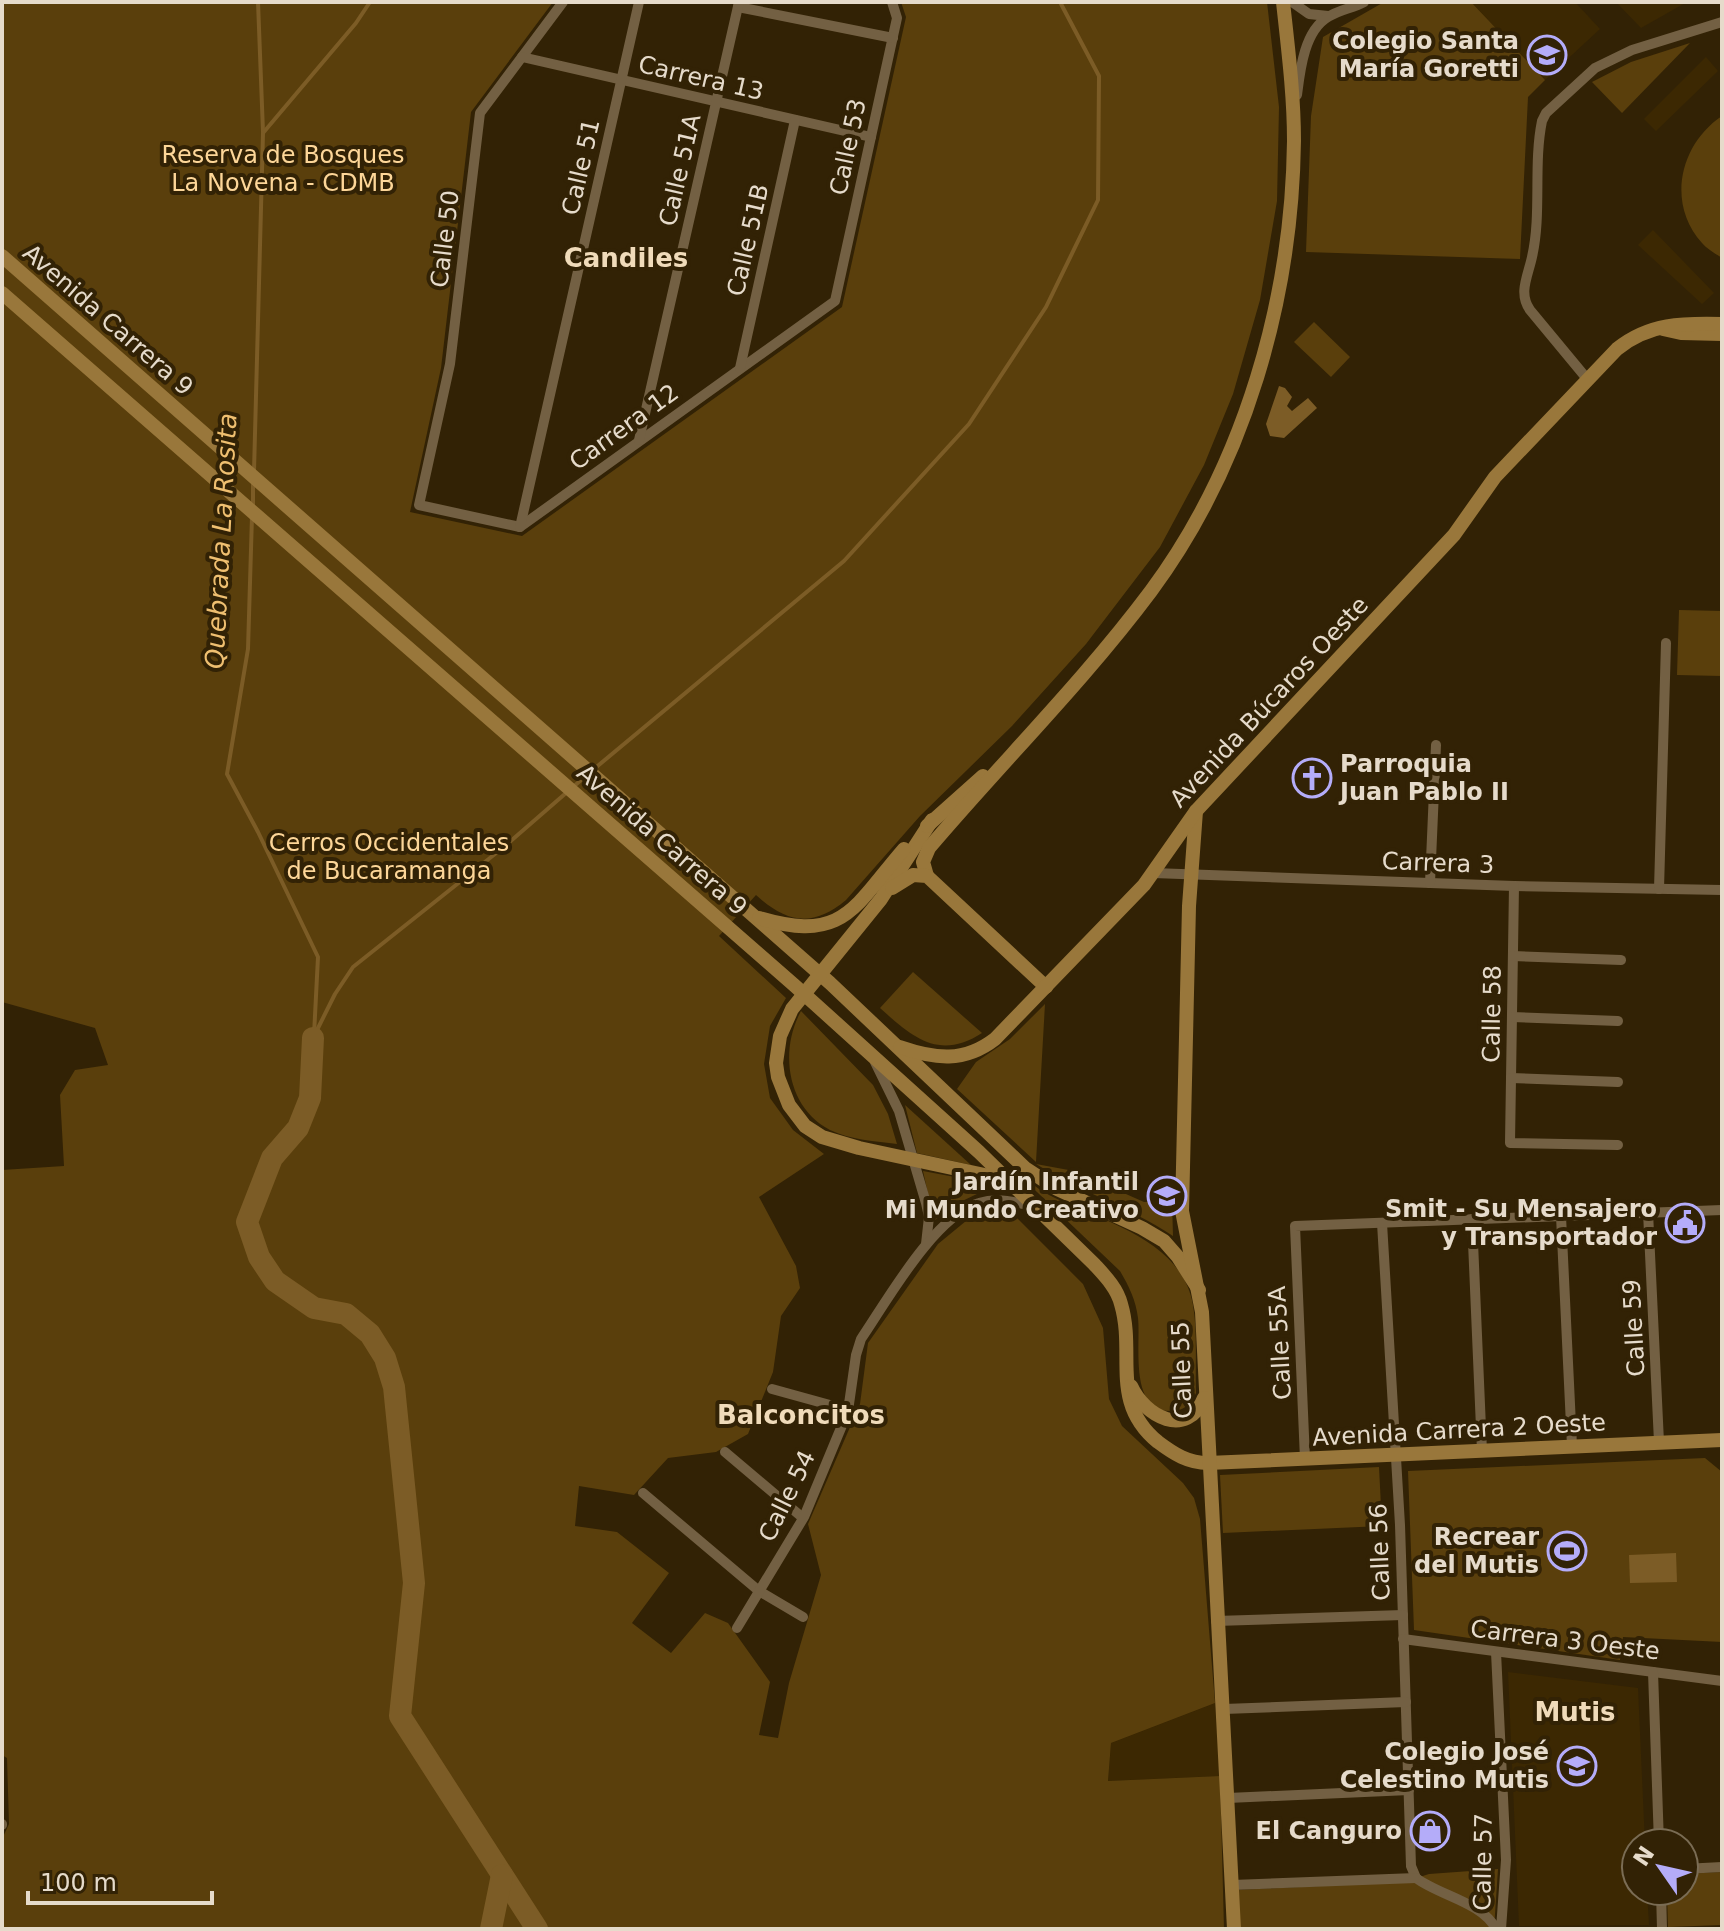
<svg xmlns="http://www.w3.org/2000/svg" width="1724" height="1931" font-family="'DejaVu Sans',sans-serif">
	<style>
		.built { fill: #3c2802 }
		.green { fill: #5a3f0c }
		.water { fill: #7c5c26 }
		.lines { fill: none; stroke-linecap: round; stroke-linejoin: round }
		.stream { stroke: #7c5c26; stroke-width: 4 }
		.river { stroke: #7c5c26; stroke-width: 22 }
		.street { stroke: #736043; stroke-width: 10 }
		.secondary { stroke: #99773b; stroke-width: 14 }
		.labels { text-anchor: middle; stroke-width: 8; stroke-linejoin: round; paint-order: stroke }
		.poi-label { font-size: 24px; font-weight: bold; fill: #e6dbcb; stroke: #322205; text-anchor: end }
		.street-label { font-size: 24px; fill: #e6dbcb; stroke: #322205 }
		.park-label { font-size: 24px; fill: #fdd698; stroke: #322205 }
		.neighbourhood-label { font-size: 26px; font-weight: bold; fill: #f0dbba; stroke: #322205 }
		.water-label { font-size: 26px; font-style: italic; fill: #efbf70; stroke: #322205 }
	</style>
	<rect width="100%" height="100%" fill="#322205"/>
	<g class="built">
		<polygon points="1471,2 1575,2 1600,29 1545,80"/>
		<polygon points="1616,2 1687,2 1641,28"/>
		<polygon points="1706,57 1718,71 1656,131 1644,119"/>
		<polygon points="1653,230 1714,293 1702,304 1638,245"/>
		<polygon points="1508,1672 1638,1688 1645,1843 1636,1843 1636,1891 1647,1891 1649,1925 1519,1926"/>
		<polygon points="1215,1703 1220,1776 1108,1781 1111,1743"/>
	</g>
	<g class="green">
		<path d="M 2,2 L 553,2 L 471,112 L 441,368 L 410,512 L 522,536 L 842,307 L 906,17 L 901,2 L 1267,2 L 1279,107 L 1277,201 L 1260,300 L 1233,394 L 1204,465 L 1160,547 L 1086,644 L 1012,726 L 920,816 L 846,900 C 813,928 786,923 756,895 L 719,936 L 786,998 L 770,1026 L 764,1064 L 770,1098 L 793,1130 L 824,1154 L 759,1197 L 796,1266 L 800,1288 L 781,1316 L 773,1372 L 748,1434 L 716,1452 L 668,1458 L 634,1495 L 579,1486 L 575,1526 L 617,1532 L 669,1573 L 632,1623 L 671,1653 L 705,1613 L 728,1623 L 770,1682 L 759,1735 L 778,1738 L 789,1683 L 821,1575 L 808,1524 L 860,1404 L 868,1343 L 938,1244 L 972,1216 L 995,1210 L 1016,1217 L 1083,1284 L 1103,1328 L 1109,1399 L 1122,1426 L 1183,1483 L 1194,1498 L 1200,1519 L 1215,1703 L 1111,1743 L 1108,1781 L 1220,1776 L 1224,1929 L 2,1929 L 2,1839 L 9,1824 L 7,1758 L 2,1755 L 2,1170 L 64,1166 L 60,1095 L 75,1070 L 108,1065 L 95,1028 L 2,1002 Z"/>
		<polygon points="1384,2 1471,2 1545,80 1528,97 1520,259 1306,252 1311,116 1323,37"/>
		<polygon points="1690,43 1622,113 1592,82 1631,62"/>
		<path d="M 1722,116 L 1722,258 C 1716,254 1707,249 1702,243 C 1666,203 1680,144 1722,116 Z"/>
		<polygon points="1314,322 1350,357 1331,377 1294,342"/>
		<polygon points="1679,610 1722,611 1722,676 1677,675"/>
		<path d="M 913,972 L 982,1033 C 939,1061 912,1037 880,1008 Z"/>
		<polygon points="1045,1004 1036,1162 957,1089 976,1062 1010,1039"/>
		<path d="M 801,1011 L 873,1085 L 888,1114 L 897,1144 C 876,1141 850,1140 830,1130 C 787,1108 779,1051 801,1011 Z"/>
		<polygon points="905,1105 971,1165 917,1153"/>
		<path d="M 1036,1164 L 1074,1171 L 1144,1202 L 1172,1201 L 1173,1236 C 1130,1207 1080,1192 1036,1164 Z"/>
		<polygon points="923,1171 976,1181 979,1193 954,1205 934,1221"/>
		<path d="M 1017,1173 C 1029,1181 1040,1191 1053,1197 C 1102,1221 1178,1239 1192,1300 C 1198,1328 1195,1364 1196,1393 C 1191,1403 1184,1411 1173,1411 C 1128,1413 1141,1346 1138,1318 C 1136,1301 1129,1286 1120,1271 Z"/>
		<polygon points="1705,1458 1722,1472 1722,1642 1623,1637 1620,1660 1414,1630 1408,1471"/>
		<polygon points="1379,1467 1382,1526 1223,1533 1220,1475"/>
		<polygon points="1498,1869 1494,1929 1239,1929 1238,1890 1404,1882 1429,1874"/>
		<polygon points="1722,1872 1722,1925 1668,1927 1667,1891 1684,1891 1684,1874"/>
	</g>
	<g class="water">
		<polygon points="1279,386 1285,388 1292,397 1287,406 1292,411 1308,398 1317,408 1284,438 1270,436 1266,424"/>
		<polygon points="1676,1553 1677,1582 1630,1583 1629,1555"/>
	</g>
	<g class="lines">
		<g class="stream">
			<polyline points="258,2 263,132"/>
			<polyline points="254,471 263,133 356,23 370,2"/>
			<polyline points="253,507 253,484"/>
			<polyline points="252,516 248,649 227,774 258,832 318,957 314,1035"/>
			<polyline points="594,769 844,561 969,424 1046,307 1098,200 1099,76 1060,2"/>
			<polyline points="573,787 587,775"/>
			<polyline points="313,1038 335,994 353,967 505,846 566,793"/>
		</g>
		<g class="river">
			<polyline points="313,1038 310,1098 298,1128 272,1158 247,1222 259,1257 275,1281 314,1308 346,1314 370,1334 385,1358 394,1387 414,1583 400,1716 537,1929"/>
			<polyline points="491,1929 502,1875"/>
		</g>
		<g class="street">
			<polyline points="563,2 480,113 450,364 419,505 520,527 835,301 897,18 892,2"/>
			<polyline points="1292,2 1309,14 1328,16"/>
			<polyline points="738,7 893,38"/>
			<polyline points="522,57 871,137"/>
			<path d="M 1297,95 C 1300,71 1304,31 1328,17 C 1338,10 1353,8 1364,2"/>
			<polyline points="740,368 795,120"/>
			<path d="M 1588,380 L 1530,310 C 1518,293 1528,276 1532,257 C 1542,213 1533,165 1542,121 L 1546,113 L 1595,68 L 1632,50 L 1722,22"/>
			<polyline points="639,440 739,2"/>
			<polyline points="520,527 639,2"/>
			<polyline points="1153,873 1514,886 1722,890"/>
			<polyline points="1430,883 1436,745"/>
			<polyline points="1514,886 1510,1143 1618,1145"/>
			<polyline points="1659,889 1666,643"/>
			<polyline points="1513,956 1621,960"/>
			<polyline points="1512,1017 1618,1021"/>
			<polyline points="875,1062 899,1111 926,1203 929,1217 926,1244"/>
			<polyline points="1511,1078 1618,1082"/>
			<polyline points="1648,1212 1659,1442"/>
			<polyline points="1561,1216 1572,1446"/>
			<polyline points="1472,1219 1482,1451"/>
			<polyline points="1382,1223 1400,1525 1411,1866 1416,1878"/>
			<polyline points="772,1389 848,1410"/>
			<polyline points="725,1452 803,1518"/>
			<polyline points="1305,1459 1295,1226 1722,1210"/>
			<polyline points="643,1493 759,1591 803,1617"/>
			<polyline points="1216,1621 1403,1615"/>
			<path d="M 737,1628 L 804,1517 L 848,1411 L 856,1355 L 861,1339 C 887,1301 934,1216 979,1203 C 998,1197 1016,1202 1034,1207"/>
			<polyline points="1403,1639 1722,1681"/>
			<polyline points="1496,1652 1506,1860 1501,1929"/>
			<polyline points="1653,1672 1659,1843"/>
			<polyline points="1224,1709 1406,1702"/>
			<polyline points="1228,1798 1409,1790"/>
			<polyline points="2,1825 2,1824"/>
			<polyline points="1684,1869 1722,1867"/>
			<path d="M 1416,1878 C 1440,1896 1482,1902 1496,1929"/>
			<polyline points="1232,1885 1416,1878"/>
			<polyline points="1661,1891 1662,1929"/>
		</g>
		<g class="secondary">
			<polyline points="2,256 830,983 1025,1168 1057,1189 1142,1228 1164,1241 1178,1257 1199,1290"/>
			<path d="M 2,293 L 794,985 L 979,1152 L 1094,1264 C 1105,1276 1117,1288 1121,1304 C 1136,1355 1109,1402 1158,1442 C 1174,1454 1188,1463 1208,1463 L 1722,1440"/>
			<polyline points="1663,329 1681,333 1722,334"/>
			<polyline points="1196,811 1189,906 1182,1211 1202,1312 1234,1929"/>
			<polyline points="932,820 881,899 792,1009 780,1036 776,1063 778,1077 789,1105 805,1126 822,1137 859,1148 994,1177 1008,1183"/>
			<polyline points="927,826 983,776"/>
			<path d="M 927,876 L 923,862 L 929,848 C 1002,762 1083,682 1151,591 C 1245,464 1292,299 1294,141 C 1294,95 1288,48 1283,2"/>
			<polyline points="892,888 913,875 927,876 1046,987"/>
			<path d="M 759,918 C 844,943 853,908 904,849"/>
			<path d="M 900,1047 C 935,1059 964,1063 995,1039 L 1144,885 L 1196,811 L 1454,535 L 1495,477 L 1617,349 C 1649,323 1683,323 1722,324"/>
			<path d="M 1131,1386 C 1145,1417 1187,1439 1204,1398"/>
		</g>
	</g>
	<defs>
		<g id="school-ring" transform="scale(2)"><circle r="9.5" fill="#322205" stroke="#b4acf9" stroke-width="1.5"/><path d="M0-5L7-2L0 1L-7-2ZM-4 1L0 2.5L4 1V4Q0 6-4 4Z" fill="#b4acf9"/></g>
		<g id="church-ring" transform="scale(2)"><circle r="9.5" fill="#322205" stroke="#b4acf9" stroke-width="1.5"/><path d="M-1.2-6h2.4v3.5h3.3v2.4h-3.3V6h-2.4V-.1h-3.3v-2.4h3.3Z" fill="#b4acf9"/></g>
		<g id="civic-ring" transform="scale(2)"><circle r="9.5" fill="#322205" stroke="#b4acf9" stroke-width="1.5"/><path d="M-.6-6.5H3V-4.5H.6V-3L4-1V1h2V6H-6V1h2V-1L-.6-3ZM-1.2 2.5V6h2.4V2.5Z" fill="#b4acf9"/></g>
		<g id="stadium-ring" transform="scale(2)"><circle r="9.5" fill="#322205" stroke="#b4acf9" stroke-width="1.5"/><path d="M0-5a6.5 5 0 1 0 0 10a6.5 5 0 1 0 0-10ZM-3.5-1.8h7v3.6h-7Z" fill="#b4acf9"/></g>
		<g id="shop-ring" transform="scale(2)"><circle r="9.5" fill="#322205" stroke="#b4acf9" stroke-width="1.5"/><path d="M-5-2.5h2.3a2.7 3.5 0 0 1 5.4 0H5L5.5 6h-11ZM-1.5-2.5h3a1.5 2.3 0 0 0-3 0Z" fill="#b4acf9"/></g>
	</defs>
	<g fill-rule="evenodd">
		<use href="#school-ring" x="1547" y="55"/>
		<use href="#church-ring" x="1312" y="778"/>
		<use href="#school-ring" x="1167" y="1196"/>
		<use href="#civic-ring" x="1685" y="1223"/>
		<use href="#stadium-ring" x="1567" y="1551"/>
		<use href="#school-ring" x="1577" y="1766"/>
		<use href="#shop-ring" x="1430" y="1831"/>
	</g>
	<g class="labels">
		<g class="poi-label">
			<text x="1519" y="49">Colegio Santa<tspan x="1519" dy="28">María Goretti</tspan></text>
			<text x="1340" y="772" text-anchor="start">Parroquia<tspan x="1340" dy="28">Juan Pablo II</tspan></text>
			<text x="1139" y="1190">Jardín Infantil<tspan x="1139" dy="28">Mi Mundo Creativo</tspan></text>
			<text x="1657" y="1217">Smit - Su Mensajero<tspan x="1657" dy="28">y Transportador</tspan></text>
			<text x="1539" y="1545">Recrear<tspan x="1539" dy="28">del Mutis</tspan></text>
			<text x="1549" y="1760">Colegio José<tspan x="1549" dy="28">Celestino Mutis</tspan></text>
			<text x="1402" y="1839">El Canguro</text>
		</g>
		<g class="street-label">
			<text transform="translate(701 78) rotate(13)" y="8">Carrera 13</text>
			<text transform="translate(848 147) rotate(-78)" y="8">Calle 53</text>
			<text transform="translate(581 167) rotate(-77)" y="8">Calle 51</text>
			<text transform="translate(680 170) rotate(-77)" y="8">Calle 51A</text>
			<text transform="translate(445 239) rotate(-83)" y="8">Calle 50</text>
			<text transform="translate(748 240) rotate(-77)" y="8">Calle 51B</text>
			<text transform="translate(108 320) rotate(41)" y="8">Avenida Carrera 9</text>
			<text transform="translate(624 427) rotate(-36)" y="8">Carrera 12</text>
			<text transform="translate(1269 702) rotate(-47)" y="8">Avenida Búcaros Oeste</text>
			<text transform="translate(662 840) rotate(41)" y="8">Avenida Carrera 9</text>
			<text transform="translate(1438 863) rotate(2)" y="8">Carrera 3</text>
			<text transform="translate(1492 1014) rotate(-89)" y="8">Calle 58</text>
			<text transform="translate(1634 1328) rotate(-93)" y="8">Calle 59</text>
			<text transform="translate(1280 1343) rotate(-93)" y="8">Calle 55A</text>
			<text transform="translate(1182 1370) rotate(-92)" y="8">Calle 55</text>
			<text transform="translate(1459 1430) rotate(-3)" y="8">Avenida Carrera 2 Oeste</text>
			<text transform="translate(787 1496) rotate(-64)" y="8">Calle 54</text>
			<text transform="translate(1380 1552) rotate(-92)" y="8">Calle 56</text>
			<text transform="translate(1565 1640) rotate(7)" y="8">Carrera 3 Oeste</text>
			<text transform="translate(1483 1862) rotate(-89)" y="8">Calle 57</text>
		</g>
		<g class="park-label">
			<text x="283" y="163">Reserva de Bosques<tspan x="283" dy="28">La Novena - CDMB</tspan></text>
			<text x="389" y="851">Cerros Occidentales<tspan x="389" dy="28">de Bucaramanga</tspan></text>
		</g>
		<g class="neighbourhood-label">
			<text x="626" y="267">Candiles</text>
			<text x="801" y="1424">Balconcitos</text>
			<text x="1575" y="1721">Mutis</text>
		</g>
		<g class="water-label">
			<text transform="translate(221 541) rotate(-87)" y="9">Quebrada La Rosita</text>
		</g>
	</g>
	<rect width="1724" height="1931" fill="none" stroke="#e6dbcb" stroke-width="8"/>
	<g transform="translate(1660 1867) rotate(304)"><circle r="38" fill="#322205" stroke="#7a6c54" stroke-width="2"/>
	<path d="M0-6L14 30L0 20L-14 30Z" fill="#b4acf9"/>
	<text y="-12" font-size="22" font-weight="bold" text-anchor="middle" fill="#e6dbcb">N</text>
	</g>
	<path d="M28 1891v12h184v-12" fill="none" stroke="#e6dbcb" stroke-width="4"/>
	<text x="40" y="1891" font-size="24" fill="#e6dbcb" stroke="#322205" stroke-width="6" paint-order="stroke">100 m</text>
</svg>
